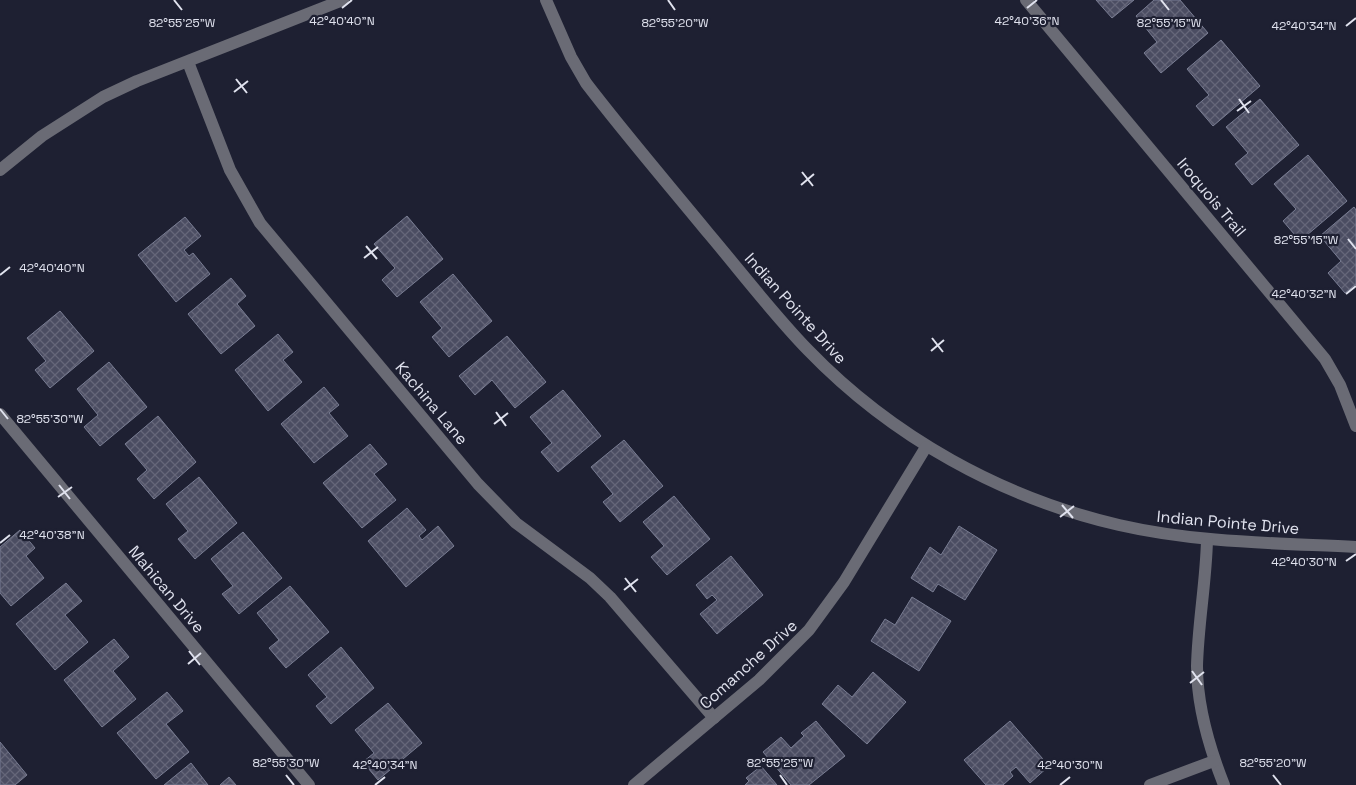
<svg xmlns="http://www.w3.org/2000/svg" width="1356" height="785" font-family="'Space Grotesk',sans-serif">
	<style>
		.building { fill: url(#building-cross-hatch); stroke: #797d93 }
		.lines { fill: none; stroke-linecap: round; stroke-linejoin: round }
		.minor { stroke: #6a6b75; stroke-width: 12 }
		.ticks { fill: none; stroke: #e0e2ee; stroke-width: 2 }
		.labels { text-anchor: middle; stroke-width: 4.5; stroke-linejoin: round; paint-order: stroke }
		.street-label { font-size: 16px; fill: #e0e2ee; stroke: #1e2032 }
		.ticks-label { font-size: 12px; text-anchor: middle; fill: #e0e2ee; stroke: #1e2032; stroke-width: 4.5; stroke-linejoin: round; paint-order: stroke }
	</style>
	<defs>
		<pattern id="building-cross-hatch" width="8" height="8" patternUnits="userSpaceOnUse" patternTransform="scale(1.25)"><rect width="8" height="8" fill="#4b4d62"/><path d="M0 0l8 8M0 8l8-8" fill="none" stroke="#656679"/></pattern>
	</defs>
	<rect width="100%" height="100%" fill="#1e2032"/>
	<g class="building">
		<polygon points="1096,0 1134,0 1112,18"/>
		<polygon points="1154,0 1180,0 1208,33 1161,73 1144,53 1157,42 1136,16"/>
		<polygon points="1221,40 1260,86 1213,126 1196,106 1209,95 1187,69"/>
		<polygon points="1260,99 1299,145 1252,185 1235,164 1248,153 1226,127"/>
		<polygon points="1308,155 1347,201 1300,241 1283,221 1296,209 1274,184"/>
		<polygon points="1354,207 1356,210 1356,284 1345,293 1328,273 1341,261 1320,236"/>
		<polygon points="407,216 443,259 397,297 382,280 395,268 374,244"/>
		<polygon points="185,217 201,236 184,250 189,256 193,253 210,274 176,302 138,255"/>
		<polygon points="453,274 492,321 449,357 432,337 442,328 420,302"/>
		<polygon points="231,278 246,296 237,304 255,326 221,354 188,314"/>
		<polygon points="60,311 94,351 50,388 35,370 46,361 27,338"/>
		<polygon points="278,334 293,352 283,360 302,382 268,411 235,370"/>
		<polygon points="507,336 546,382 515,408 492,380 475,395 459,376"/>
		<polygon points="109,362 147,407 100,446 84,427 98,415 77,389"/>
		<polygon points="324,387 339,405 329,413 348,436 314,463 281,424"/>
		<polygon points="563,390 601,436 558,472 541,452 552,443 530,417"/>
		<polygon points="158,416 196,462 154,499 137,479 147,470 125,444"/>
		<polygon points="624,440 663,486 620,522 603,502 613,494 591,467"/>
		<polygon points="370,444 387,464 374,474 396,500 362,528 323,483"/>
		<polygon points="199,477 237,523 195,559 178,539 188,531 166,504"/>
		<polygon points="674,496 710,539 667,575 651,557 664,546 643,522"/>
		<polygon points="407,508 426,530 419,536 422,540 438,526 454,546 406,587 368,541"/>
		<polygon points="959,526 997,550 965,600 938,584 933,592 911,578 930,547 941,555"/>
		<polygon points="20,530 35,548 26,556 44,578 11,606 0,593 0,547"/>
		<polygon points="243,532 282,578 239,614 222,594 233,586 211,559"/>
		<polygon points="731,556 763,595 717,634 700,614 717,600 712,595 707,599 696,585"/>
		<polygon points="66,583 82,601 65,615 88,642 55,670 16,624"/>
		<polygon points="290,586 329,632 286,668 269,648 279,640 257,613"/>
		<polygon points="912,597 951,621 919,671 871,641 885,619 895,625"/>
		<polygon points="114,639 129,657 113,671 136,699 102,727 64,680"/>
		<polygon points="341,647 374,688 331,724 316,706 327,697 308,675"/>
		<polygon points="873,672 906,702 867,744 822,704 838,685 852,697"/>
		<polygon points="167,692 183,711 166,724 189,752 156,779 117,733"/>
		<polygon points="388,703 422,743 378,780 363,762 374,753 355,730"/>
		<polygon points="816,721 845,756 809,785 791,785 763,752 781,737 791,748 804,736 801,733"/>
		<polygon points="1010,721 1049,766 1030,783 1016,767 1010,772 1013,776 1003,785 986,785 964,760"/>
		<polygon points="0,742 27,775 15,785 0,785"/>
		<polygon points="191,763 208,785 164,785"/>
		<polygon points="761,766 777,785 745,785 749,781 746,778"/>
		<polygon points="229,777 236,785 220,785"/>
	</g>
	<g class="lines">
		<g class="minor">
			<path d="M 546,0 L 571,57 L 586,83 C 625,134 668,184 709,234 C 742,273 773,314 808,350 C 892,437 1002,498 1119,525 C 1197,543 1277,543 1356,547"/>
			<polyline points="1026,0 1325,359 1340,385 1356,426"/>
			<polyline points="188,62 230,170 260,223 478,484 516,523 590,578 610,597 714,718"/>
			<polyline points="0,170 42,136 103,97 137,81 343,0"/>
			<polyline points="0,414 309,785"/>
			<path d="M 1207,540 C 1206,582 1198,624 1197,666 C 1197,707 1209,747 1224,785"/>
			<polyline points="634,785 759,680 809,630 844,582 926,447"/>
			<polyline points="1150,785 1214,761"/>
		</g>
	</g>
	<path class="ticks" d="M 174,0 L 182,10M 668,0 L 675,10M 1161,0 L 1169,10M 342,8 L 352,0M 1027,8 L 1037,0M 1346,26 L 1356,18M 236,79 L 247,93M 234,92 L 248,81M 1239,99 L 1249,113M 1237,111 L 1251,101M 802,172 L 813,186M 801,185 L 814,174M 1348,239 L 1356,249M 366,246 L 377,259M 364,258 L 378,247M 0,275 L 10,267M 1346,294 L 1356,286M 932,338 L 943,352M 931,351 L 944,340M 0,409 L 8,419M 496,412 L 506,426M 494,424 L 508,413M 59,485 L 70,499M 58,497 L 72,487M 1062,505 L 1073,518M 1060,517 L 1074,506M 0,543 L 10,535M 1346,561 L 1356,554M 625,578 L 636,592M 624,590 L 638,579M 189,651 L 200,665M 188,664 L 201,653M 1192,671 L 1202,685M 1190,683 L 1204,672M 286,775 L 294,785M 780,775 L 787,785M 1273,775 L 1281,785M 375,785 L 385,777M 1060,785 L 1070,777"/>
	<g class="labels">
		<g class="street-label">
			<text transform="translate(1212 197) rotate(50)" y="6">Iroquois Trail</text>
			<text transform="translate(796 308) rotate(48)" y="6">Indian Pointe Drive</text>
			<text transform="translate(432 403) rotate(50)" y="6">Kachina Lane</text>
			<text transform="translate(1228 522) rotate(5)" y="6">Indian Pointe Drive</text>
			<text transform="translate(167 589) rotate(50)" y="6">Mahican Drive</text>
			<text transform="translate(748 664) rotate(-42)" y="6">Comanche Drive</text>
		</g>
	</g>
	<g class="ticks-label">
		<text x="1027" y="25">42°40'36"N</text>
		<text x="342" y="25">42°40'40"N</text>
		<text x="182" y="27">82°55'25"W</text>
		<text x="675" y="27">82°55'20"W</text>
		<text x="1169" y="27">82°55'15"W</text>
		<text x="1304" y="30">42°40'34"N</text>
		<text x="1306" y="244">82°55'15"W</text>
		<text x="52" y="272">42°40'40"N</text>
		<text x="1304" y="298">42°40'32"N</text>
		<text x="50" y="423">82°55'30"W</text>
		<text x="52" y="539">42°40'38"N</text>
		<text x="1304" y="566">42°40'30"N</text>
		<text x="286" y="767">82°55'30"W</text>
		<text x="780" y="767">82°55'25"W</text>
		<text x="1273" y="767">82°55'20"W</text>
		<text x="385" y="769">42°40'34"N</text>
		<text x="1070" y="769">42°40'30"N</text>
	</g>
</svg>
